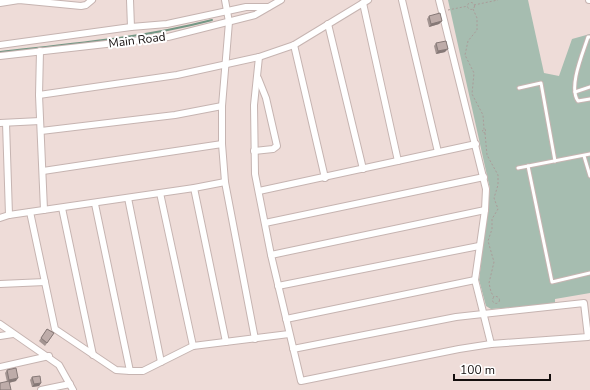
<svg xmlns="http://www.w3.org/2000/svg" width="590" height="390" font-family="'Nunito Sans',sans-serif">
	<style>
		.green { fill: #a6bdb0 }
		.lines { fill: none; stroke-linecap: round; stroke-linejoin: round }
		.stream { stroke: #749785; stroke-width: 2 }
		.lane-casing { stroke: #c6b4b1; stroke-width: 5 }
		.street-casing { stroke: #c6b4b1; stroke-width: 8 }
		.path { stroke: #aa9c99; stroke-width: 1; stroke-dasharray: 2 2; stroke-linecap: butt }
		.lane { stroke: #fff; stroke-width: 3 }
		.street { stroke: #fff; stroke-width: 6 }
		.wall { fill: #a39491 }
		.shaded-wall { fill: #857876 }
		.building { fill: #beaca9; stroke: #857876 }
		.labels { text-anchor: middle; stroke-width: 4; stroke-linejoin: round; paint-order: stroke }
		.street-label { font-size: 12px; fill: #140e0d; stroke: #fff }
	</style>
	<rect width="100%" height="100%" fill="#eedcd8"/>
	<polygon class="green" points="448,0 528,0 544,73 559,76 572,39 590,34 590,293 555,299 555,304 491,309 486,306 479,280 490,189"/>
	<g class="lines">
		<path class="stream" d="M 0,52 C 71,44 143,38 212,20"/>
		<g class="lane-casing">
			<g id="lane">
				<path d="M 590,37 L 588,37 C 583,53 568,87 578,101 L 590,99"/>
				<polyline points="519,88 541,83 555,161"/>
				<polyline points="575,92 590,87"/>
				<polyline points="584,156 590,176"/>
				<polyline points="528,166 552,282 590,273"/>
				<polyline points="518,168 590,154"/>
			</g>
		</g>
		<g class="street-casing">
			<g id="street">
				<polyline points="130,0 131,27"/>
				<polyline points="225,0 229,22 222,106 222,144 225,182 255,339"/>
				<polyline points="402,0 438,152"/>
				<polyline points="439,0 486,189 485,210 475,280 491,344"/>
				<polyline points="589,0 590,0"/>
				<polyline points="0,3 19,0 81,6 86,5 92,0"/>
				<polyline points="363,3 398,161"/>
				<polyline points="328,24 363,169"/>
				<polyline points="0,45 131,27 167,24 246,7 268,7"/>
				<polyline points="294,45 325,178"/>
				<polyline points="40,51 39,95 44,210"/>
				<polyline points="0,56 168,37 255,15 281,0"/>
				<polyline points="259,57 254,105 255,174 271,255 301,381 459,349 491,344 588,337 584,303 456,317 293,349"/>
				<polyline points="39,95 177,75 259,57 294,45 368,0"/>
				<polyline points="0,123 40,121"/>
				<polyline points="6,123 9,215"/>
				<polyline points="41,131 175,115 222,106"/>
				<polyline points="254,151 273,149 277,146 266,98 258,78"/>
				<polyline points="43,171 222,144"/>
				<polyline points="194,188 226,342"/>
				<polyline points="259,191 476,144"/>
				<polyline points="160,193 193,346"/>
				<polyline points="128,198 161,362"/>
				<polyline points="95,204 130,371"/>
				<polyline points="62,208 93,355"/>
				<polyline points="30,212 55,329 116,370 130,371 143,371 193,346 289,334"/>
				<polyline points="0,218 9,215 194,188 225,182"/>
				<polyline points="265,223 484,177"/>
				<polyline points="271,255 485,210"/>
				<polyline points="0,284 45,282"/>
				<polyline points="278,286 479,246"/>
				<polyline points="286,319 475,280"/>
				<polyline points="0,324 59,365 73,390"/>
				<polyline points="0,336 13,334"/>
				<polyline points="0,367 49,356"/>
				<polyline points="41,390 70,384"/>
			</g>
		</g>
		<g class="path">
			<circle cx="471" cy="6" r="3.5"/>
			<polyline points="474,5 498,0"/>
			<polyline points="473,9 477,18 477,30 468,41 465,55 474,73 472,94 483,115 484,129"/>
			<polyline points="448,10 468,6"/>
			<polygon points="485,129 486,132 484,133 482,131"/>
			<polyline points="485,133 487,155 498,175 498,185 494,198 498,209 492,219 492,229 488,241 494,262 489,283 491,292 494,297"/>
			<circle cx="496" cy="300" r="3.5"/>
		</g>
		<use href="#lane" class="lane"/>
		<use href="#street" class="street"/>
	</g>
	<g class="wall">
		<polygon points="429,16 442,21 439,24 429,27 427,19"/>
		<polygon points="436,43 445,52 436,54 434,46"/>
		<polygon points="47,329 54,333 45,346 39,341"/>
		<polygon points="7,370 16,381 9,383 7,382 5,373"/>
		<polygon points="32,377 41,383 39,386 32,387 30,380"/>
	</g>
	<g class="shaded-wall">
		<polygon points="442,21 439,24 429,27 431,24"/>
		<polygon points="448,49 445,52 436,54 438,51"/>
		<polygon points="18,378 16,381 7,383 9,380"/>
		<polygon points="41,383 39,386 32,387 34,384"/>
	</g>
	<g class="building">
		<polygon points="440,13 442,21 431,24 429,16"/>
		<polygon points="446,41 448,49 438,51 436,43"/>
		<polygon points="47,329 54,333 47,343 41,338"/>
		<polygon points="16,368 18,378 9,380 7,370"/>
		<polygon points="40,376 41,383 34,384 32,377"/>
		<polygon points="9,381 11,390 0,390 0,383"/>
	</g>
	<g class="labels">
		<g class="street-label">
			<text transform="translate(137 40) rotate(-7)" y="4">Main Road</text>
		</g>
	</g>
	<path d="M454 374v6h96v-6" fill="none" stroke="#140e0d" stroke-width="2"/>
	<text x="460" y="374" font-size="12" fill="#140e0d" stroke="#ffffff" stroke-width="3" paint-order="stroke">100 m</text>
</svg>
